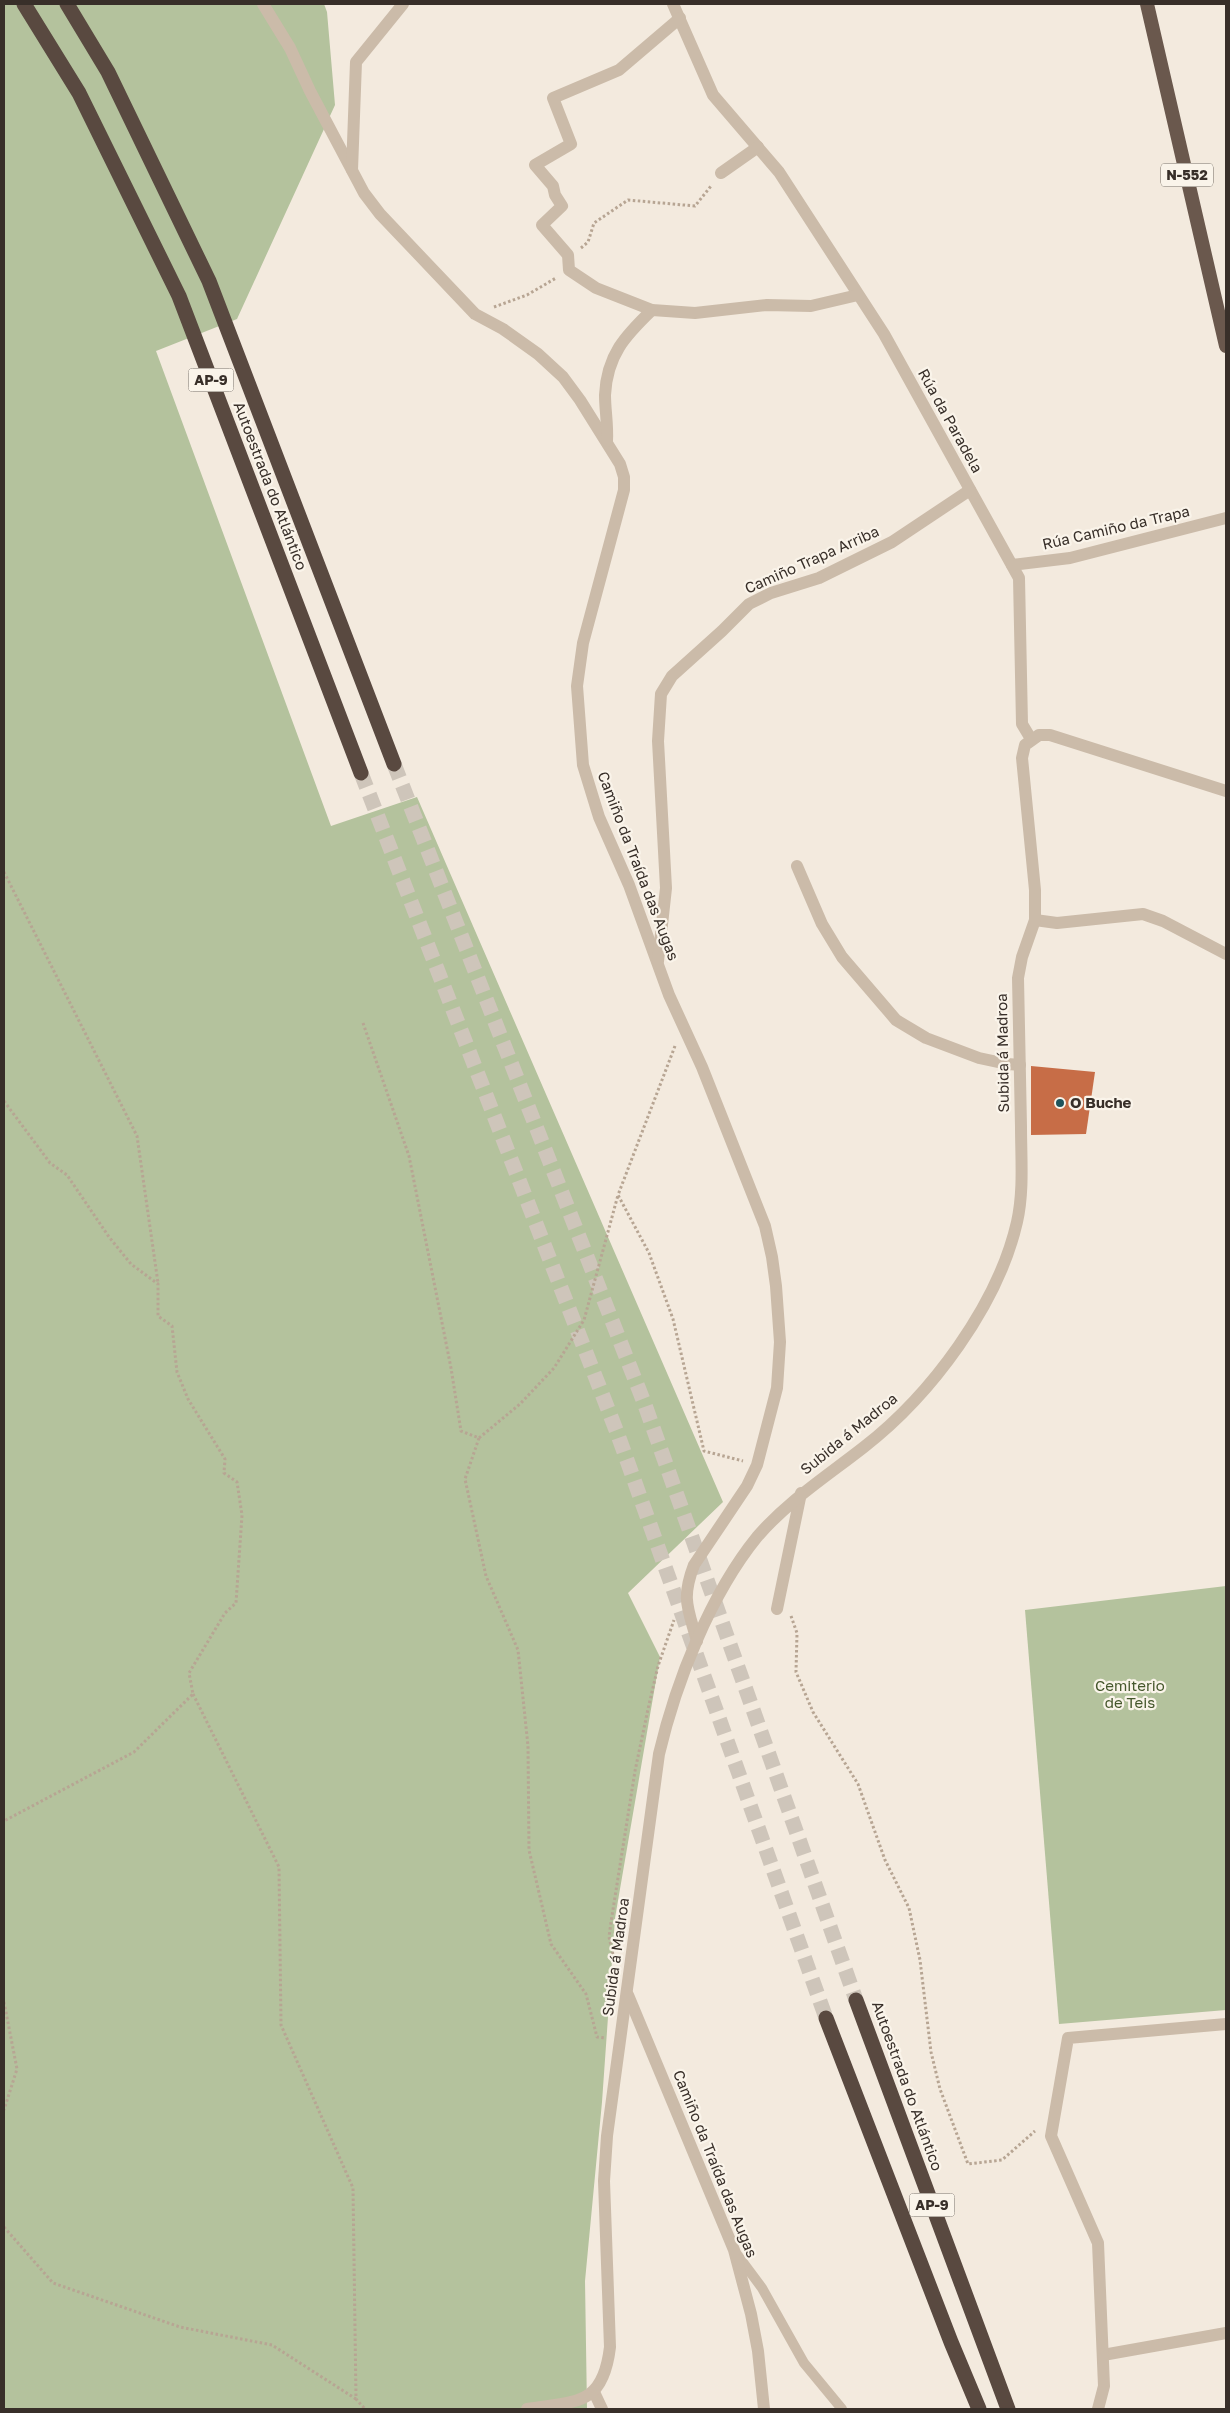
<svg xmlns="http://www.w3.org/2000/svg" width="1230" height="2413" font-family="'Golos Text',sans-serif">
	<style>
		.green { fill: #b4c29d }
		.building { fill: #c76d47 }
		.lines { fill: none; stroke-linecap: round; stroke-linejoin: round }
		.motorway-tunnel { stroke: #cec5ba; stroke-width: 15; stroke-dasharray: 15 8; stroke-linecap: butt }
		.path { stroke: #b7a593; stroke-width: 3; stroke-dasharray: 2.5 2.5; stroke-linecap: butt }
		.service { stroke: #cbbba9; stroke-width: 10 }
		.minor { stroke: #cbbba9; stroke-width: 12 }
		.tertiary { stroke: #cbbba9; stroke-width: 12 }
		.trunk { stroke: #6a584d; stroke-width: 14 }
		.motorway { stroke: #594940; stroke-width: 15 }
		.poi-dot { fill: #1e535b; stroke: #faf4ea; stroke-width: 2 }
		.labels { text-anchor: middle; stroke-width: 4.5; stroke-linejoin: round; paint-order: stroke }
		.shield { fill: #faf4ea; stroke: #726a63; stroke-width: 1 }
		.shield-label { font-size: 14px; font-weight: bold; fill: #382f29 }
		.street-label { font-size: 15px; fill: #382f29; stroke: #faf4ea }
		.poi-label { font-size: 15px; font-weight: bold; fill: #382f29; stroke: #faf4ea; text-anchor: start }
		.park-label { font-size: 15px; fill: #45572c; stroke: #faf4ea }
	</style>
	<rect width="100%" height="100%" fill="#f3eade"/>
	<g class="green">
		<polygon points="4,4 324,4 327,12 335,105 237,319 156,351 331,826 417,797 723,1502 628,1593 660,1657 615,1918 602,2102 585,2281 587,2409 4,2409"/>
		<polygon points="1226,1586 1226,2010 1059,2024 1025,1610"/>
	</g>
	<polygon class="building" points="1031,1066 1095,1072 1086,1134 1031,1135"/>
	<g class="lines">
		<g class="motorway-tunnel">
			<polyline points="394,764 645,1405 856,2000"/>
			<polyline points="361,773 618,1435 826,2018"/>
		</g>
		<g class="path">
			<polyline points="581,248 588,242 594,223 628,200 695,206 711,186"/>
			<polyline points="494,307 527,295 556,278"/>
			<polyline points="4,872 137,1136 158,1283"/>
			<polyline points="363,1023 409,1156 451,1368 461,1431 479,1438 520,1404 554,1368 584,1320 618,1195"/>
			<polyline points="675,1046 618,1195 649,1253 673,1319 704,1451 743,1461"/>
			<polyline points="4,1101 50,1163 67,1175 109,1237 131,1264 158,1284 158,1316 172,1326 177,1372 188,1399 225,1459 224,1473 237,1482 242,1515 236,1603 225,1613 189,1673 193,1694 134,1752 4,1821"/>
			<polyline points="479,1438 465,1479 486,1576 518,1650 528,1746 529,1850 551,1944 586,1994 597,2037 605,2038"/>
			<polyline points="791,1616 797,1633 796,1672 813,1712 858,1784 885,1860 909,1908 920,1960 931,2052 940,2089 968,2164 1002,2160 1035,2131"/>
			<polyline points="193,1694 279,1867 281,2025 353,2188 356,2399 365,2409"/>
			<polyline points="614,1959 609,1937 611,1922 635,1771 648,1709 658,1666 674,1620"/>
			<polyline points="4,2002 17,2069 4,2110"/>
			<polyline points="4,2227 53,2283 180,2327 272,2345 356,2399"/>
		</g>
		<polyline class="service" points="736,2253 762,2288 804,2363 842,2409"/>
		<g class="minor">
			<path d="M 263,4 L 290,48 L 310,91 L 364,193 L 380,214 L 475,314 L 503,329 L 538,354 L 563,377 L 580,400 L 620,464 L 624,477 L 624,490 L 583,643 L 577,686 L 583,765 L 599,817 L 629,885 L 669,995 L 702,1067 L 765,1226 L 772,1257 L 776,1286 L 780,1342 L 777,1388 L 757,1465 L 747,1486 L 694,1565 C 681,1599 688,1608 697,1641"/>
			<polyline points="673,4 713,95 779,172 884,334 1019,578 1022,724 1031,739"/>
			<polyline points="680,18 619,70 553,98 571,144 535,165 553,186 555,195 562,206 542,225 568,255 569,270 596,288 652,310 695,313 767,305 811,306 858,295"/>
			<polyline points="352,170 356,62 403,4"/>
			<polyline points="721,173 758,147"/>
			<path d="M 607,441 C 608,425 605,410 605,395 C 607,355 625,336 652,310"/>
			<polyline points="1012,565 1070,558 1226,518"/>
			<polyline points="797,866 822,924 842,957 896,1020 926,1038 979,1058 1007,1064 1020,1065"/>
			<polyline points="1035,920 1057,923 1143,914 1163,921 1226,954"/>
			<polyline points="658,961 666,888 658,741 661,694 672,676 722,631 749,604 771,593 819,578 892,542 970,490"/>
			<polyline points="777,1609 801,1493"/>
			<polyline points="628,1995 734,2250 751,2314 758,2351 764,2409"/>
			<polyline points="1103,2355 1226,2333"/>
			<polyline points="594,2392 602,2409"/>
			<polyline points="1098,2409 1104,2386 1098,2243 1051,2136 1068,2038 1226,2024"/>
		</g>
		<path class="tertiary" d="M 527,2409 C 577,2401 603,2406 610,2347 L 604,2181 L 607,2136 L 659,1754 C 676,1682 710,1595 757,1537 C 788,1501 827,1476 864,1447 C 931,1395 998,1305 1017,1222 C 1024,1191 1021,1158 1021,1127 C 1020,1077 1019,1027 1018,978 L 1022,957 L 1035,920 L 1035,890 L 1022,758 L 1025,745 L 1039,735 L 1050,735 L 1226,791"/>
		<polyline class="trunk" points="1147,4 1226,346"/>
		<g class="motorway">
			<polyline points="24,4 79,93 179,296 361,773"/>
			<polyline points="67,4 108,72 209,281 394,764"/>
			<polyline points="856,2000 1008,2409"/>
			<polyline points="826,2018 951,2342 979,2409"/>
		</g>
	</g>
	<circle class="poi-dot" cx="1060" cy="1103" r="5"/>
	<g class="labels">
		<g class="shield">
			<rect x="1161" y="163.5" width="52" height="23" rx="4"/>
			<rect x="188.5" y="368.5" width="45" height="23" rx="4"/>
			<rect x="909.5" y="2193.5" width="45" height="23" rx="4"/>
		</g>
		<g class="shield-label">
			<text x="1187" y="180">N-552</text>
			<text x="211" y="385">AP-9</text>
			<text x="932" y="2210">AP-9</text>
		</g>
		<g class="street-label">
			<text transform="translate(950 421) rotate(61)" y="5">Rúa da Paradela</text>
			<text transform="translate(270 486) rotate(69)" y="5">Autoestrada do Atlántico</text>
			<text transform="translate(1116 528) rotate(-13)" y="5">Rúa Camiño da Trapa</text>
			<text transform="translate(812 560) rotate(-24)" y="5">Camiño Trapa Arriba</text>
			<text transform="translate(638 866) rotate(69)" y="5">Camiño da Traída das Augas</text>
			<text transform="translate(1003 1053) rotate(-91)" y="5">Subida á Madroa</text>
			<text transform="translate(849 1434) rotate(-39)" y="5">Subida á Madroa</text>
			<text transform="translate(616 1957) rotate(-82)" y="5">Subida á Madroa</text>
			<text transform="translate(907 2086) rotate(70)" y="5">Autoestrada do Atlántico</text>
			<text transform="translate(715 2164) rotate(68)" y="5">Camiño da Traída das Augas</text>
		</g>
		<g class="poi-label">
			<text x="1070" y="1108">O Buche</text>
		</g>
		<g class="park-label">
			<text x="1130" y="1691">Cemiterio<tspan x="1130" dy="17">de Teis</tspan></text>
		</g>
	</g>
	<rect width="1230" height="2413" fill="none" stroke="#382f29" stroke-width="10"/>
</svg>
